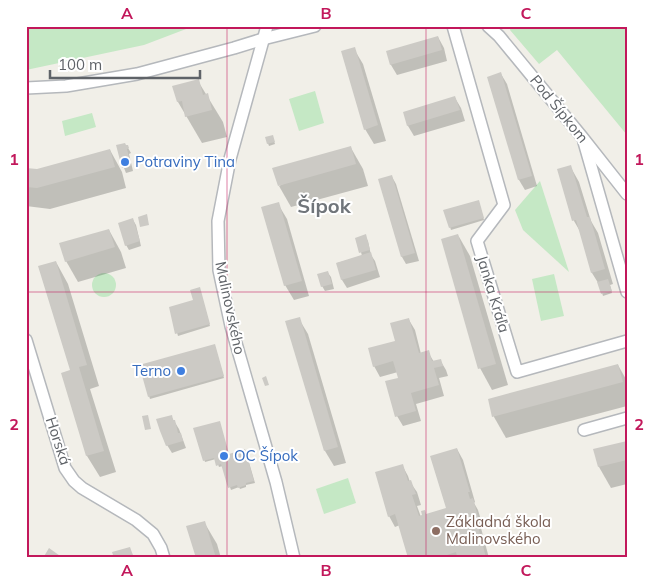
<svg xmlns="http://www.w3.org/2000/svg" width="653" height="584" font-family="Mulish,sans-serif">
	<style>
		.green { fill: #c5e8c5 }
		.shadow { fill: #0003 }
		.building { fill: #cccac5 }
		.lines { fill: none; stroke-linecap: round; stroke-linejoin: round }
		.minor-casing { stroke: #b5b8bc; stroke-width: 14 }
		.minor { stroke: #fff; stroke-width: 11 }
		.grid { fill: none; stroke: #c2185b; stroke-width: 1; stroke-opacity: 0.55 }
		.shop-dot { fill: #3f7fe0; stroke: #fff; stroke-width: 2 }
		.education-dot { fill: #8d6e63; stroke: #fff; stroke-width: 2 }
		.labels { text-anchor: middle; stroke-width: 4; stroke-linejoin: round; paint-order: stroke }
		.street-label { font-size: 15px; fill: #5f6368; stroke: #fff }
		.shop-label { font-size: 15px; fill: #366cbe; stroke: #fff; text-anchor: start }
		.education-label { font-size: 15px; fill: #785e54; stroke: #fff; text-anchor: start }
		.district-label { font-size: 20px; font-weight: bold; fill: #70757a; stroke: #fff }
		.neatline { fill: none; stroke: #c2185b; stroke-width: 2 }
		.grid-label { font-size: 16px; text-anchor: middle; font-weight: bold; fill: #c2185b }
	</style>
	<rect width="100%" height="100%" fill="#f1efe8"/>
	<g class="green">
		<polygon points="26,26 194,26 144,45 26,70"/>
		<polygon points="511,26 627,26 627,135 557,50 539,64 510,30"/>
		<polygon points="315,91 324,123 299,131 289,99"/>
		<polygon points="92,113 96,127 65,136 62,121"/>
		<polygon points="540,181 569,272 523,230 515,210"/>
		<circle cx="104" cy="285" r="12"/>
		<polygon points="554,274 564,316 541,321 532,279"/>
		<polygon points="348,478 356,503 324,514 316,489"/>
	</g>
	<g class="shadow">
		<polygon points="438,37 444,48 447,61 397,75 391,65 388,52"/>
		<polygon points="354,49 363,64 386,141 374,144 365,129"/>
		<polygon points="501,74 507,84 537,186 525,190 519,180 488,78"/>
		<polygon points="198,81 223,122 227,137 202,143 178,102 174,87"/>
		<polygon points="455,98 461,108 465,121 414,136 408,126 405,113"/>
		<polygon points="266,138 273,138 275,144 269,146"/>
		<polygon points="118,146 127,146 131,153 129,154 133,171 126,173 124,168"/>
		<polygon points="351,148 363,169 368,186 291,207 279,186"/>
		<polygon points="110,150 122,172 126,188 50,209 26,206 26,169 37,171"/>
		<polygon points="570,166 579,182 591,221 598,233 613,284 610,285 612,293 603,296 600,286 592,273 581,233 574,221 558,170"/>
		<polygon points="392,177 396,184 419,261 406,264 402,257 380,180"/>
		<polygon points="479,203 484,220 451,230 445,211"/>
		<polygon points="278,204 287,219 309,296 294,300 285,285"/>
		<polygon points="133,220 136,225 141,246 129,250 126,245"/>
		<polygon points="109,230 121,252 126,268 78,282 66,261"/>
		<polygon points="458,235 470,256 508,385 492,390 480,368"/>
		<polygon points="365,236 368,241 371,255 375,261 380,277 347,288 342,280 337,263 362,256 361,252"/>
		<polygon points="56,262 68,284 99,386 90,389 116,472 100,477 87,456 63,374 72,371"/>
		<polygon points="328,273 331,277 334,289 325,291 322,286"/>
		<polygon points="200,291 210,326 178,336 170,308 194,301"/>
		<polygon points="299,319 308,334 346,463 334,466 325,451"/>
		<polygon points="409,320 415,330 421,354 428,352 434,362 440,360 446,370 448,376 439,378 444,396 416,404 421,421 403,426 397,416 400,379 398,372 380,377 374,366 397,342"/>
		<polygon points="215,347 224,378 150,399 140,366"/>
		<polygon points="618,365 627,381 627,406 506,438 494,417 489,400"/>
		<polygon points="171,416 179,429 186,448 172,453 167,445"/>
		<polygon points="195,429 229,456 246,452 255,483 246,485 246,487 240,489 239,487 231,490 223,466 219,467 216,459 205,462"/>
		<polygon points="627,442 627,484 611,488 599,467 595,450"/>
		<polygon points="457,449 463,460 475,502 474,503 478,510 483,527 481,528 489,558 409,558 400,525 395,527 389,516 402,465 408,476 410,482 417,492 421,505 417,506 421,517 447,509"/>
		<polygon points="204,522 217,544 221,558 197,558"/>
	</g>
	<g class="building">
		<polygon points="438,36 442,50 390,65 386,51"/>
		<polygon points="355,47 378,125 364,130 341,51"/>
		<polygon points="501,72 532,176 518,180 487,77"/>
		<polygon points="199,79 203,95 208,93 212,110 185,117 182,101 177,102 172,86"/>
		<polygon points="455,96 460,110 407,126 403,112"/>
		<polygon points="273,135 275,142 267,144 265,137"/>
		<polygon points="125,143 126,145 128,145 129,148 127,149 131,166 122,168 116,145"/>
		<polygon points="351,146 356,164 278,186 272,168"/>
		<polygon points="110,149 115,167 37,188 26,187 26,168 37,169"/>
		<polygon points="571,165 587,217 590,217 605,269 591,273 576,220 572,221 557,169"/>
		<polygon points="392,175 415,253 401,257 378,179"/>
		<polygon points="479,200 484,218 449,228 443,210"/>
		<polygon points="279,202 302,281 284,286 261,207"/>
		<polygon points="147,214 149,225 140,227 138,217"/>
		<polygon points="133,218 140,241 125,246 118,223"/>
		<polygon points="109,229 115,247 65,262 59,243"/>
		<polygon points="366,234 370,250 359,253 355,238"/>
		<polygon points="458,234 496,364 478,369 441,239"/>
		<polygon points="371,252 376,270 341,280 336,263"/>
		<polygon points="56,261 87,365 79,367 104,451 86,456 61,373 70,370 38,266"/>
		<polygon points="328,271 332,284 321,287 317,274"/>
		<polygon points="608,279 612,291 601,294 597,282"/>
		<polygon points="200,287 210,324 175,334 169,307 193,300 190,290"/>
		<polygon points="300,317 338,447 324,451 285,321"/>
		<polygon points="409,318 419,353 429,350 432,361 441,359 443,366 434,368 439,385 411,393 416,411 395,417 385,381 398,378 393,361 373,367 368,348 395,341 390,323"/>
		<polygon points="215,344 224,376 148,397 139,365"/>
		<polygon points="618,364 623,382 492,417 488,399"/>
		<polygon points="266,376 269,385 265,386 262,378"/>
		<polygon points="148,415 151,429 145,430 142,416"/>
		<polygon points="172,415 173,420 175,420 178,433 181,433 183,441 166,446 160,431 156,419"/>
		<polygon points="220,421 229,454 245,449 254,481 246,483 246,485 238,488 237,485 228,488 221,464 216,466 214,458 203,461 193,428"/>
		<polygon points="627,441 627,460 598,467 593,449"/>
		<polygon points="457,448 470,492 468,492 470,499 473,498 478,517 476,518 486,558 462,558 461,555 457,556 456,552 438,558 408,558 395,514 388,517 375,472 403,464 408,481 411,480 416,494 412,495 419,516 422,515 421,511 425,510 426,514 446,508 430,456"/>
		<polygon points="205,521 216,558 196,558 186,526"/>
		<polygon points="130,547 134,558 114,558 112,552"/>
		<polygon points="49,548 63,558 43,558"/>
	</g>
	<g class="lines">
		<g class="minor-casing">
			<g id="minor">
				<polyline points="267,26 230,159 218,221 219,270 231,326 276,482 294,558"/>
				<polyline points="453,26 504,205 477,241 517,372 627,341"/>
				<polyline points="488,26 499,36 582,137 627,194"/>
				<polyline points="26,88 66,86 137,74 234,48 263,39 315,26"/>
				<polyline points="584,142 627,292"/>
				<polyline points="26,340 65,468 74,481 82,488 136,520 153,534 161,548 164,558"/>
				<polyline points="584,430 627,418"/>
			</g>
		</g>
		<use href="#minor" class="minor"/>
	</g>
	<path class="grid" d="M 227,26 L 227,558M 426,26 L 426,558M 26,292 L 627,292"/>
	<g class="shop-dot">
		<circle cx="125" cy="162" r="5"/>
		<circle cx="181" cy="371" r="5"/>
		<circle cx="224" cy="456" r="5"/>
	</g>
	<circle class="education-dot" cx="436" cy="531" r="5"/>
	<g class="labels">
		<g class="street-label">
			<text transform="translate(559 109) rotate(51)" y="5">Pod Šípkom</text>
			<text transform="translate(493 294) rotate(73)" y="5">Janka Kráľa</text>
			<text transform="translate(230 308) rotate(78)" y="5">Malinovského</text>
			<text transform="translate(58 441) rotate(72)" y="5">Horská</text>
		</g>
		<g class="shop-label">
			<text x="135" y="167">Potraviny Tina</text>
			<text x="171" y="376" text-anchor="end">Terno</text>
			<text x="234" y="461">OC Šípok</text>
		</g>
		<g class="education-label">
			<text x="446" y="527">Základná škola<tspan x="446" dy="17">Malinovského</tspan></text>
		</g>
		<g class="district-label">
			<text x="324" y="213">Šípok</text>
		</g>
	</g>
	<rect width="653" height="584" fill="none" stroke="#ffffff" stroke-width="55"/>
	<path d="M50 70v8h150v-8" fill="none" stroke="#5f6368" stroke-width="2.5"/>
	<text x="58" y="70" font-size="15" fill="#5f6368" stroke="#ffffff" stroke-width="4" paint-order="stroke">100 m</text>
	<rect x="28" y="28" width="598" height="528" class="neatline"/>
	<g class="grid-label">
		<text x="127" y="19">A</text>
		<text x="326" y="19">B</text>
		<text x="526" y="19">C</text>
		<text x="14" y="165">1</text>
		<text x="639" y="165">1</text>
		<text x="14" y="430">2</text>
		<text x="639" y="430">2</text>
		<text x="127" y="576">A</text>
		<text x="326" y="576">B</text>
		<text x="526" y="576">C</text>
	</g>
</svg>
